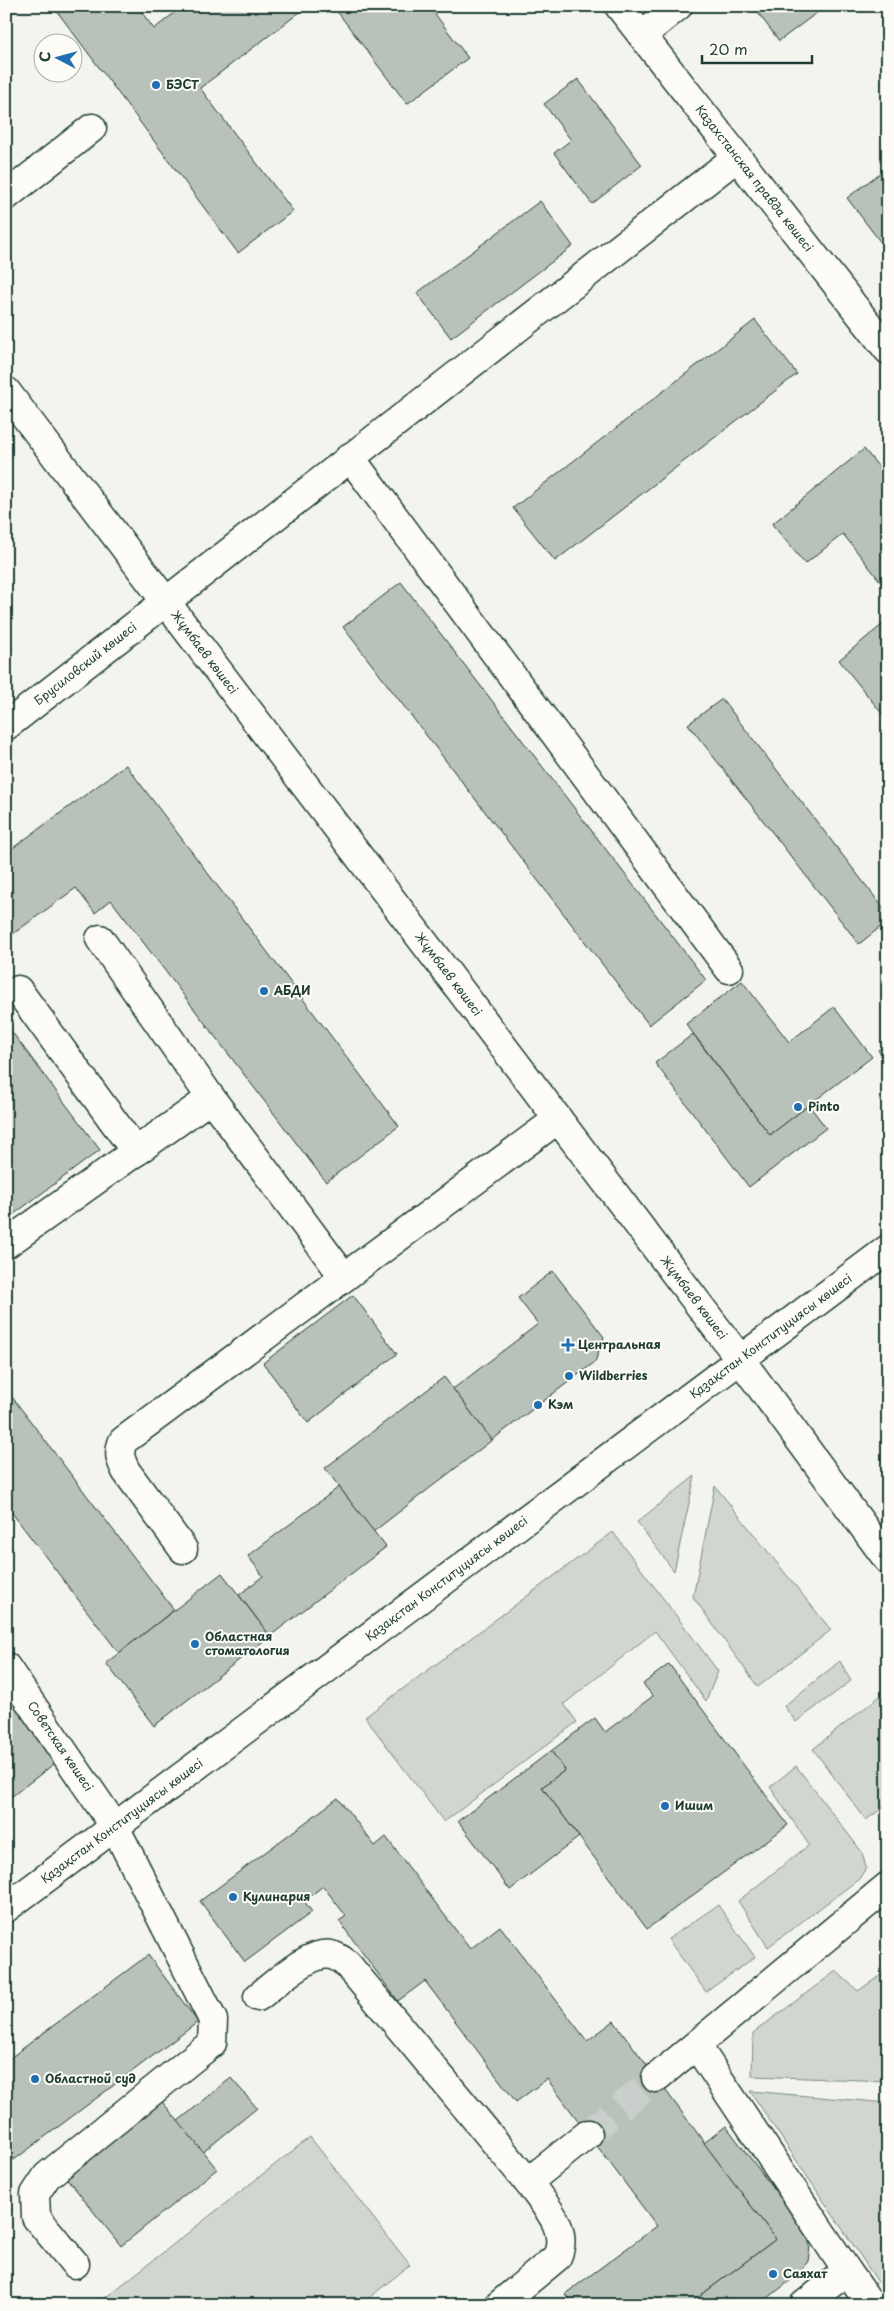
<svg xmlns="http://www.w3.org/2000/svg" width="894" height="2311" font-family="'Playpen Sans',sans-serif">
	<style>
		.green { fill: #d1d6d1; stroke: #788a82 }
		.building { fill: #b9c1bb; stroke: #1f3d34 }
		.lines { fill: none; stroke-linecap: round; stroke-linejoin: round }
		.minor-tunnel { stroke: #c9cfca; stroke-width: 28; stroke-dasharray: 28 14; stroke-linecap: butt }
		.minor-casing { stroke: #1f3d34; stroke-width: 31 }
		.major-casing { stroke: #1f3d34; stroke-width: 31 }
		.minor { stroke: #fdfcf7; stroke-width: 28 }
		.major { stroke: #fdfcf7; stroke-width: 28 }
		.poi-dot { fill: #1f6fb2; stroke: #fdfcf7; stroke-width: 2 }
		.labels { text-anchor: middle; stroke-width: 4; stroke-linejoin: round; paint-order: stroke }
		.poi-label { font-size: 12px; font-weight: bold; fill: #1f3d34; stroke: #fdfcf7; text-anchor: start }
		.street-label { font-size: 12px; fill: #1f3d34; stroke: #fdfcf7 }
	</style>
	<rect width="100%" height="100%" fill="#f4f4ef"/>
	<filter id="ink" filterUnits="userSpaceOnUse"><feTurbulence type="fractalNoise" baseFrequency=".02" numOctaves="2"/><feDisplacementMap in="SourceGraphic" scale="10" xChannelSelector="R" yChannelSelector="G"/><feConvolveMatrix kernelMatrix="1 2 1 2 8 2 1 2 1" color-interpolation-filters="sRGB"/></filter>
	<g filter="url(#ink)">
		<g class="green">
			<polygon points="695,1476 674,1571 637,1522"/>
			<polygon points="715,1486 831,1630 758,1687 693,1597"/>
			<polygon points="613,1532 718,1671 706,1701 655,1631 564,1704 577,1722 444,1822 365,1717"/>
			<polygon points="840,1661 851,1681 796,1722 784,1706"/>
			<polygon points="880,1696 888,1707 888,1804 866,1820 813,1749"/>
			<polygon points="796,1766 862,1852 866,1868 859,1879 768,1947 738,1901 809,1845 770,1787"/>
			<polygon points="718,1905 755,1957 706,1992 668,1939"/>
			<polygon points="888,1970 888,2081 752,2076 753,2033 836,1971 858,1991"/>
			<polygon points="750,2091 888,2103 888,2297"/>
			<polygon points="310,2137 410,2265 360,2305 102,2305 100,2302"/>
		</g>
		<g class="building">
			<polygon points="53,6 137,6 154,29 183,6 308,6 200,88 293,211 238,253"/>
			<polygon points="333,6 429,6 468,58 407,104"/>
			<polygon points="753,6 826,6 779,41"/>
			<polygon points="578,79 642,165 592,204 554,153 571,140 544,104"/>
			<polygon points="888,167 888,252 847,198"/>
			<polygon points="540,201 573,246 451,338 417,293"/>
			<polygon points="755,320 797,374 555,561 513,508"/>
			<polygon points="864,449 888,478 888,591 843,534 805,564 772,524"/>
			<polygon points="401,582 706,980 649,1025 343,627"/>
			<polygon points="888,620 888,721 839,660"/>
			<polygon points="722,699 888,914 888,921 859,944 688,724"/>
			<polygon points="126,765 399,1126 326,1182 111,900 95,913 76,888 6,939 6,853"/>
			<polygon points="742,981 789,1042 834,1007 872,1057 770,1135 686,1024"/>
			<polygon points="6,1024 100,1150 6,1220"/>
			<polygon points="693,1034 770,1135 809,1105 826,1128 749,1187 655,1063"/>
			<polygon points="888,1042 888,1063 878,1050"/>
			<polygon points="553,1271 604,1337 595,1362 492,1440 453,1389 538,1324 518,1298"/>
			<polygon points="353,1295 397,1354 308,1423 263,1363"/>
			<polygon points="444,1377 492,1440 373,1532 325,1468"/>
			<polygon points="6,1389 174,1610 119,1653 6,1505"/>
			<polygon points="339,1487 386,1547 270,1636 239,1595 263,1576 248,1556"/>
			<polygon points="222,1573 270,1636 154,1726 106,1663"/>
			<polygon points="669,1664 788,1825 647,1929 542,1787 565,1770 551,1751 595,1718 605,1732 653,1696 643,1684"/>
			<polygon points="6,1689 59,1760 7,1800 6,1799"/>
			<polygon points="551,1751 565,1770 542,1787 579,1837 510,1890 458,1821"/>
			<polygon points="338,1798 375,1846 386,1837 470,1949 500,1926 587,2041 614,2021 776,2239 688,2305 573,2305 565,2294 657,2226 547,2079 516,2102 425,1981 398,2001 339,1921 346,1916 323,1886 304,1901 312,1912 245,1962 200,1901"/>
			<polygon points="148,1955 198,2022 6,2166 6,2061"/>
			<polygon points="231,2078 257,2108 202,2153 177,2122"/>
			<polygon points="156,2094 217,2169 121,2246 61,2171"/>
			<polygon points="726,2126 807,2233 810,2246 808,2261 800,2273 759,2305 688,2305 776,2239 704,2143"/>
		</g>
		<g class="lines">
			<polyline class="minor-tunnel" points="588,2134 656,2078"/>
			<g class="minor-casing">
				<g id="minor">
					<path id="s1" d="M 619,6 L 888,350"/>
					<polyline points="642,35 678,6"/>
					<polyline points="6,196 92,128"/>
					<polyline points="350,457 729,969"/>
					<path id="s2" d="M 6,726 L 737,157"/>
					<polyline points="100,939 211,1098 344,1277"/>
					<polyline points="18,990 136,1152"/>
					<polyline points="6,1244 211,1098"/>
					<path d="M 183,1549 L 126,1471 C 120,1459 118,1453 123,1441 L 558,1119"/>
					<path id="s3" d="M 6,1667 L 115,1827 L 213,2020 L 212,2043 L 47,2176 L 35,2194 L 36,2217 L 75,2264"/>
					<path id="s4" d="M 6,1908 L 888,1249"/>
					<path d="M 258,1997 C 275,1984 310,1950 331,1955 C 337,1956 342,1960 347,1964 L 528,2182"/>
					<polyline points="697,2046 847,2271 804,2305"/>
					<polyline points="656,2078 888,1886"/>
					<polyline points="847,2271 871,2305"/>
					<path d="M 499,2305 L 557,2257 C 570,2228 544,2205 528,2182 L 588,2134"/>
				</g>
			</g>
			<g class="major-casing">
				<g id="major">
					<path id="s5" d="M 6,391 L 740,1359 L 888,1560"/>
				</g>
			</g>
			<use href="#minor" class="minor"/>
			<use href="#major" class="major"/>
		</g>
	</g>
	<g class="poi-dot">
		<circle cx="156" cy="85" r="5"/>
		<circle cx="264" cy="991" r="5"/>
		<circle cx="798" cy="1107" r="5"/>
		<path d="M565.5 1337.5h5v5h5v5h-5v5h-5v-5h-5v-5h5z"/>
		<circle cx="569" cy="1376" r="5"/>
		<circle cx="538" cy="1405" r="5"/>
		<circle cx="195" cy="1644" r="5"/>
		<circle cx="665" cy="1806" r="5"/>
		<circle cx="233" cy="1897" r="5"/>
		<circle cx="35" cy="2079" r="5"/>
		<circle cx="773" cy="2274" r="5"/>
	</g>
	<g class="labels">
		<g class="poi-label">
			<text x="166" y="89">БЭСТ</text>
			<text x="274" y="995">АБДИ</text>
			<text x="808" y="1111">Pinto</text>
			<text x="578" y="1349">Центральная</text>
			<text x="579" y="1380">Wildberries</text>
			<text x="548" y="1409">Кэм</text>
			<text x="205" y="1641">Областная<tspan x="205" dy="14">стоматология</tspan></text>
			<text x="675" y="1810">Ишим</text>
			<text x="243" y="1901">Кулинария</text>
			<text x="45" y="2083">Областной суд</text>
			<text x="783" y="2278">Саяхат</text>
		</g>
		<g class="street-label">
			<text dy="4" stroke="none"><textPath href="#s1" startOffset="219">Казахстанская правда көшесі</textPath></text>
			<text dy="4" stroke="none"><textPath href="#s5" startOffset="328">Жұмбаев көшесі</textPath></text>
			<text dy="4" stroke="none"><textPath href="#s2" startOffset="101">Брусиловский көшесі</textPath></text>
			<text dy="4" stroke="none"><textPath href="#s5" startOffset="732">Жұмбаев көшесі</textPath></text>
			<text dy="4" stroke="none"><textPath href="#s5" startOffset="1138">Жұмбаев көшесі</textPath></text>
			<text dy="4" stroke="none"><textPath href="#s4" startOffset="955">Қазақстан Конституциясы көшесі</textPath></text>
			<text dy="4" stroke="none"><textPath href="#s4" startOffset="550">Қазақстан Конституциясы көшесі</textPath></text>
			<text dy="4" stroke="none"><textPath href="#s3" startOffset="96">Советская көшесі</textPath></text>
			<text dy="4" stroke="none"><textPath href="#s4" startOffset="145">Қазақстан Конституциясы көшесі</textPath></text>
		</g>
	</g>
	<rect width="894" height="2311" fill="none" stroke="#fdfcf7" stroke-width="25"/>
	<rect x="12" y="12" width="869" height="2286" fill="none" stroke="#1f3d34" stroke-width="2" filter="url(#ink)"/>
	<g transform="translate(58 58) rotate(276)"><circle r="24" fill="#fdfcf7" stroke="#a4b0a9"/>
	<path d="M0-4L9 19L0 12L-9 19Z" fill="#1f6fb2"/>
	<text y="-8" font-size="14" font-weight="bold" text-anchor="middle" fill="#1f3d34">С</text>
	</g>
	<path d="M702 55v8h110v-8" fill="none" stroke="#1f3d34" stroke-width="2.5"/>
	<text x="709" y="55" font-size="15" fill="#1f3d34" stroke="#fdfcf7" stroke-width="4" paint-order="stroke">20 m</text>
</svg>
